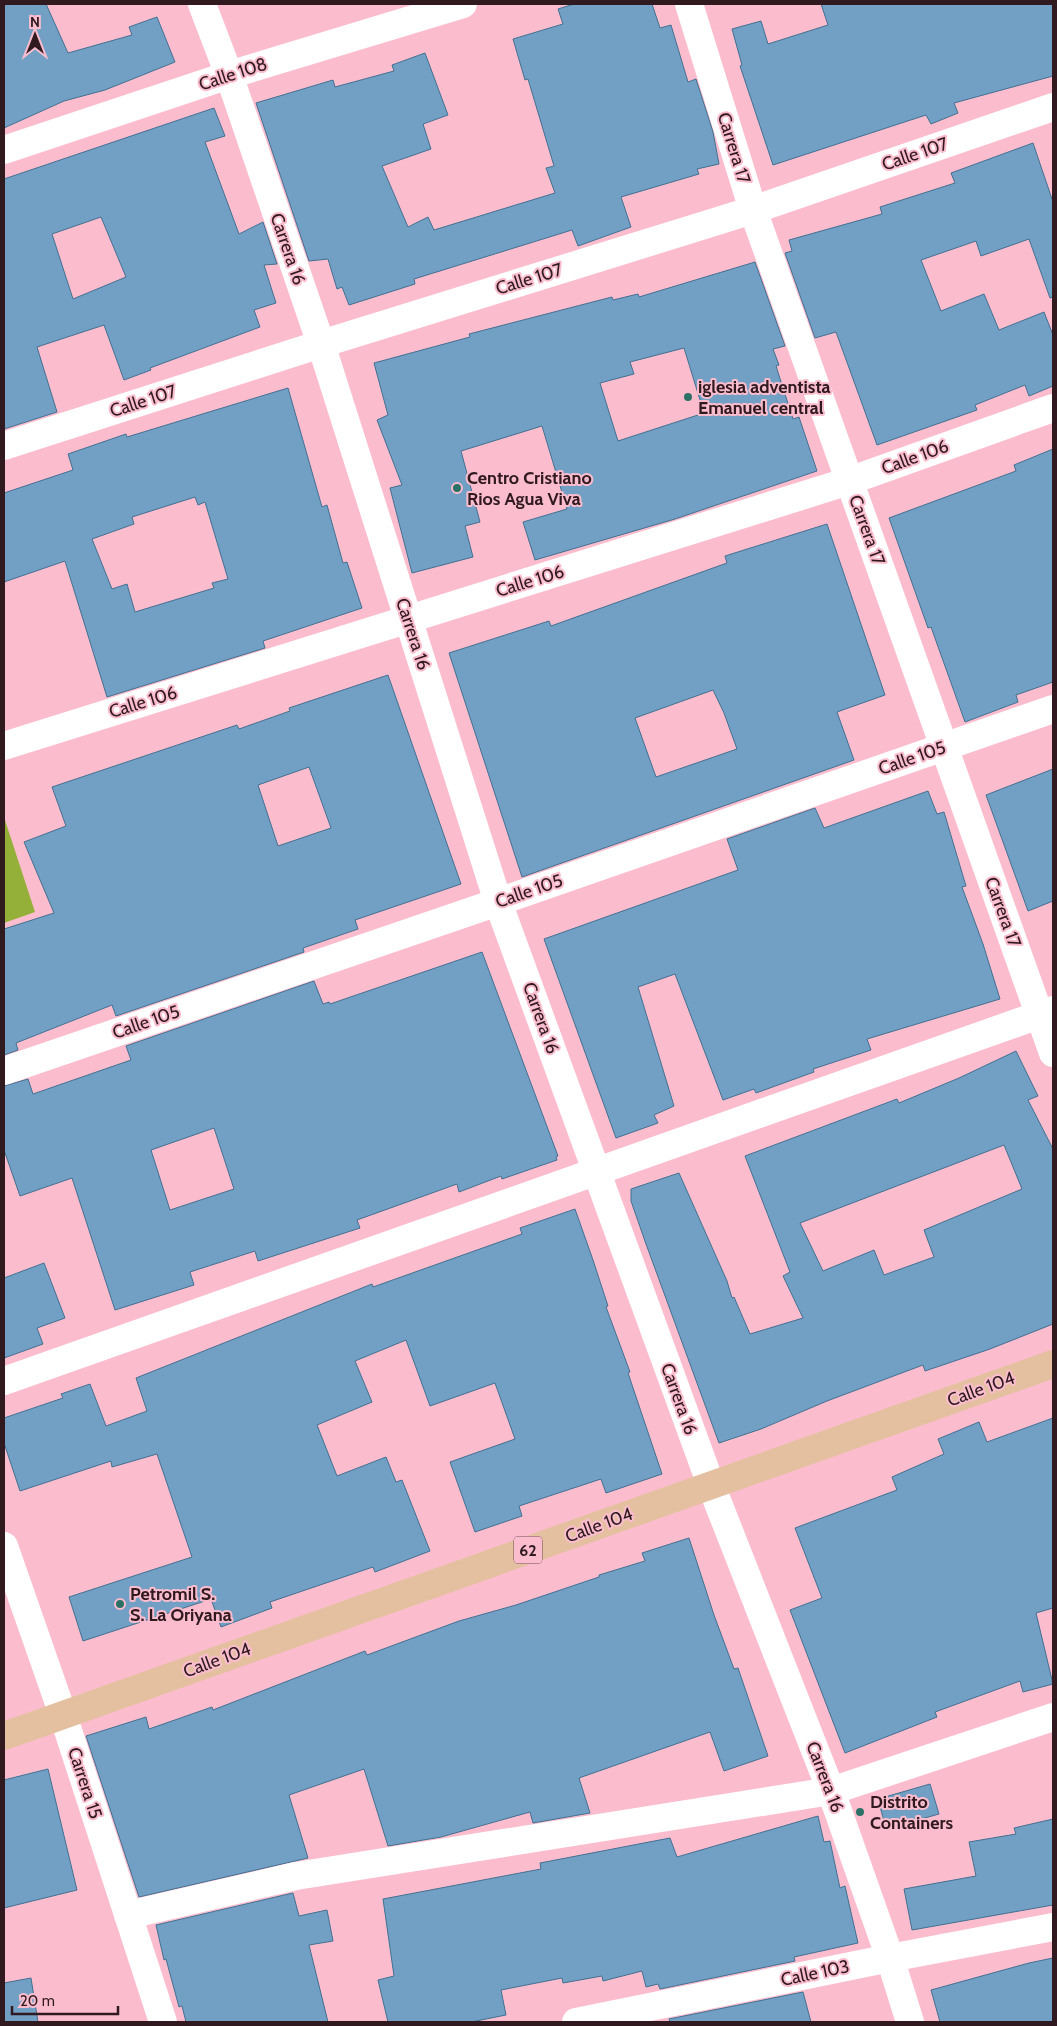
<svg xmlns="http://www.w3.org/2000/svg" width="1057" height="2026" font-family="Cabin,sans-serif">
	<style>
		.green { fill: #95b039 }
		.building { fill: #71a0c4; stroke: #427091; fill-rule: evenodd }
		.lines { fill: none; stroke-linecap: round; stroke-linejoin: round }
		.minor { stroke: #fff; stroke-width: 28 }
		.primary { stroke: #e5c0a0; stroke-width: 28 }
		.poi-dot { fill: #2b7166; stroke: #fbbdce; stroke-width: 2 }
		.labels { text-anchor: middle; stroke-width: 4; stroke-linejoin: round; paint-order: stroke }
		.shield { fill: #fbbdce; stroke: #6d4b54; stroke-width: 1 }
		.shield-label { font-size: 16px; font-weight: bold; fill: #301a20 }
		.street-label { font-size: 18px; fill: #301a20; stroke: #fbbdce }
		.poi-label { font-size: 18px; font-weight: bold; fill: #301a20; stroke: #fbbdce; text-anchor: start }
	</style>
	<rect width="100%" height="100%" fill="#fbbdce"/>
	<polygon class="green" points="4,817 35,912 4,923"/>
	<g class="building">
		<polygon points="4,4 46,4 68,53 132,35 129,27 157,17 175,62 105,90 64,101 4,128"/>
		<polygon points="574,4 652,4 660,28 671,25 688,82 696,79 713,132 719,164 697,169 699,174 621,197 631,227 578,246 572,230 414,279 415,284 349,305 342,287 337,289 328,259 309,261 256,103 333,80 335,87 394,71 392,65 425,53 448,115 423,124 431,149 382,166 408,227 428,217 434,230 555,193 546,168 554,166 528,79 525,80 513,39 563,24 558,9"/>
		<polygon points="821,4 1053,4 1053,76 954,103 958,113 931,124 926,115 773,165 740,66 742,65 732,29 761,21 768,44 828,25"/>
		<path d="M 214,108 L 225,136 L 205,142 L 239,234 L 263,222 L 277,264 L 264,265 L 276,303 L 254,310 L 260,327 L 150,368 L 151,370 L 124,380 L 104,325 L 37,347 L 57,412 L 4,429 L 4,179 ZM 101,217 L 126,277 L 73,299 L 52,234 Z"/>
		<polygon points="1033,143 1053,202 1053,297 1050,298 1029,239 981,256 976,241 921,260 941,311 984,294 999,330 1044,312 1053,335 1053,386 1029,396 1025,385 975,405 977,410 877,445 836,332 815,338 785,253 792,251 789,240 882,214 880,207 955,183 951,173"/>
		<path d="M 755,262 L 785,346 L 773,349 L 779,365 L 776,366 L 793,419 L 799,417 L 817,471 L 675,519 L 535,560 L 523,522 L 567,509 L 542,426 L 461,451 L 480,522 L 465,526 L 473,557 L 412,573 L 390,488 L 402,485 L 377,420 L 388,415 L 374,363 L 470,337 L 469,334 L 612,297 L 613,300 L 638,294 L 639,297 ZM 684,348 L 704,413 L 618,441 L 600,383 L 634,374 L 630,362 Z"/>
		<path d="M 288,388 L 322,507 L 327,505 L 343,563 L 347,562 L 362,608 L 263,641 L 265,648 L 107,697 L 65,561 L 4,582 L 4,493 L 73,470 L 68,454 L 126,434 L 127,437 ZM 195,497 L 198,505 L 205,502 L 228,579 L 212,583 L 214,588 L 135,612 L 127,584 L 112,589 L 92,539 L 134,524 L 132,517 Z"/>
		<polygon points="1053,449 1053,682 1016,695 1018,702 965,722 931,627 928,628 889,518 1016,471 1014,465"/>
		<path d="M 827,524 L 885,695 L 837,712 L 854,760 L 522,877 L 449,653 L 549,621 L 551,626 L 727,563 L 725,556 ZM 713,690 L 724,713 L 737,749 L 656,777 L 635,718 Z"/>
		<path d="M 388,675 L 461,884 L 355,920 L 358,929 L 303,948 L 304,952 L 116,1016 L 112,1005 L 16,1043 L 18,1050 L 4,1055 L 4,929 L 54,913 L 24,842 L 66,826 L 52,787 L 237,725 L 239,729 L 290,711 L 289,708 ZM 309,767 L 331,828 L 278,846 L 258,785 Z"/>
		<polygon points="1053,769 1053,901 1028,911 986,795"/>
		<polygon points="928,791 937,814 944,812 966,886 962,887 983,944 1000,999 867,1039 871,1050 813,1069 814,1072 756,1093 754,1089 723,1100 675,974 638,987 674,1106 654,1115 658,1123 616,1138 544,939 738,870 727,839 815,808 824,828"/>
		<path d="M 482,952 L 558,1156 L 556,1157 L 557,1160 L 502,1179 L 501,1176 L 459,1192 L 457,1184 L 357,1220 L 360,1228 L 258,1261 L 255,1251 L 190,1272 L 194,1285 L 115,1310 L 72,1178 L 20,1196 L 4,1150 L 4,1086 L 28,1079 L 33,1094 L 131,1060 L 126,1046 L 314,981 L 323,1004 L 329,1002 L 330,1004 ZM 214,1128 L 234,1189 L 170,1210 L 151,1150 Z"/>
		<path d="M 1016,1051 L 1038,1096 L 1028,1100 L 1053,1149 L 1053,1324 L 990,1349 L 925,1371 L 923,1365 L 827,1401 L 761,1429 L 719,1443 L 646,1244 L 631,1201 L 631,1189 L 679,1173 L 727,1281 L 732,1298 L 734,1297 L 750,1334 L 803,1318 L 783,1276 L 790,1272 L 745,1156 L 897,1099 L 899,1103 L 959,1078 ZM 1004,1145 L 1022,1189 L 924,1230 L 934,1257 L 884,1275 L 874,1250 L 823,1271 L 800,1223 Z"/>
		<polygon points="575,1209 593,1260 608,1306 606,1307 630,1372 628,1373 662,1474 606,1493 601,1479 519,1506 522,1516 475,1532 450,1462 515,1439 495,1383 430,1406 406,1340 355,1361 372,1402 317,1425 337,1476 386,1457 396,1482 402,1480 430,1551 375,1572 373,1567 270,1602 272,1608 221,1627 211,1599 83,1641 69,1597 192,1557 157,1454 112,1467 111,1461 20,1491 4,1443 4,1418 63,1398 61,1394 90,1384 106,1426 147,1411 136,1378 372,1284 373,1287 522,1234 520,1228"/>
		<polygon points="44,1263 65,1318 37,1328 43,1344 4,1358 4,1278"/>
		<polygon points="1053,1418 1053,1608 1036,1613 1053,1684 1023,1692 1020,1681 935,1712 937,1717 845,1753 790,1610 822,1598 795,1528 897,1490 892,1477 944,1454 938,1439 979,1422 987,1442"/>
		<polygon points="689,1538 714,1615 734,1669 738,1668 768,1756 724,1771 710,1732 579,1778 590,1813 533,1823 530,1812 441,1837 388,1846 364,1769 289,1795 308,1858 139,1897 86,1736 146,1717 149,1729 212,1707 213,1710 365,1651 367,1655 459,1621 516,1605 599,1577 599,1575 645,1561 642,1553"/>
		<polygon points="48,1769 77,1890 4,1908 4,1780"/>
		<polygon points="930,1784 939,1814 886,1829 878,1799"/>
		<polygon points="818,1816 824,1842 830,1841 840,1888 845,1886 858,1943 794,1957 795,1961 660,1989 658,1984 646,1987 642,1971 603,1981 602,1976 563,1983 562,1978 501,1990 506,2015 471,2022 388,2022 378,1980 394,1976 383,1899 541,1869 540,1863 670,1838 677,1857"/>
		<polygon points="1053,1819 1053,1905 912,1930 904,1889 976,1876 969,1842 1016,1834 1014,1828"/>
		<polygon points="293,1893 299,1916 327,1910 333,1941 309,1945 328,2022 186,2022 182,2006 179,2007 166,1959 164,1960 156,1925"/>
		<polygon points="1053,1958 1053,2022 940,2022 931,1990 1029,1963"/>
		<polygon points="31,1978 38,2022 4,2022 4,1983"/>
		<polygon points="803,1992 811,2022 670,2022 669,2019"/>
	</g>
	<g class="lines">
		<g class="minor">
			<polyline points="202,4 229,75 321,344 498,902 711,1485 831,1791 890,1958 910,2022"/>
			<polyline points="689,4 753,210 1053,1053"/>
			<polyline points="4,150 229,75 463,4"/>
			<polyline points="4,446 321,344 753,210 1053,107"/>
			<polyline points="4,746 849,481 1053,408"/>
			<polyline points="4,1071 498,902 1053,709"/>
			<polyline points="4,1381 1053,1010"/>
			<polyline points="4,1546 63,1715 163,2022"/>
			<polyline points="128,1915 296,1876 831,1791 1053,1717"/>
			<polyline points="576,2022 890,1958 1053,1927"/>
		</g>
		<polyline class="primary" points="4,1736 1053,1364"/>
	</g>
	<g class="poi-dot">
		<circle cx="688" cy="397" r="5"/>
		<circle cx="457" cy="488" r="5"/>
		<circle cx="120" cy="1604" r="5"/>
		<circle cx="860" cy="1812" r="5"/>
	</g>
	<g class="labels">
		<rect class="shield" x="514" y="1536.5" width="28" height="27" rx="4"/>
		<g class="shield-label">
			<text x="528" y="1556">62</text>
		</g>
		<g class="street-label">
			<text transform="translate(233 74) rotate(-18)" y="6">Calle 108</text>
			<text transform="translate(734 148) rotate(73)" y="6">Carrera 17</text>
			<text transform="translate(915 154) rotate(-19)" y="6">Calle 107</text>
			<text transform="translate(288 249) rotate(71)" y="6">Carrera 16</text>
			<text transform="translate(529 279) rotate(-17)" y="6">Calle 107</text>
			<text transform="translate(143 401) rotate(-18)" y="6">Calle 107</text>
			<text transform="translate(915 457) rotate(-20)" y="6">Calle 106</text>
			<text transform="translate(867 530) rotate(70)" y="6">Carrera 17</text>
			<text transform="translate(530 581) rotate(-17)" y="6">Calle 106</text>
			<text transform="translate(413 634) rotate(72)" y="6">Carrera 16</text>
			<text transform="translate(143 702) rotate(-17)" y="6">Calle 106</text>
			<text transform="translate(912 758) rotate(-19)" y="6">Calle 105</text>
			<text transform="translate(529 891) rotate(-19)" y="6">Calle 105</text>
			<text transform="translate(1003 912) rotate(70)" y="6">Carrera 17</text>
			<text transform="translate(541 1018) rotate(70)" y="6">Carrera 16</text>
			<text transform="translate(146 1022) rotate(-19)" y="6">Calle 105</text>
			<text transform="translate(981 1389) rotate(-20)" y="6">Calle 104</text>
			<text transform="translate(679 1399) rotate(70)" y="6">Carrera 16</text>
			<text transform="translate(599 1525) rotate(-20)" y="6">Calle 104</text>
			<text transform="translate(217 1660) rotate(-20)" y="6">Calle 104</text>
			<text transform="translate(825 1777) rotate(69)" y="6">Carrera 16</text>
			<text transform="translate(85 1783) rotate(72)" y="6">Carrera 15</text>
			<text transform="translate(815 1973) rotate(-12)" y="6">Calle 103</text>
		</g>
		<g class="poi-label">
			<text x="698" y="393">iglesia adventista<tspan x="698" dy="21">Emanuel central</tspan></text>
			<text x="467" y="484">Centro Cristiano<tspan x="467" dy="21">Rios Agua Viva</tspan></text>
			<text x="130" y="1600">Petromil S.<tspan x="130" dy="21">S. La Oriyana</tspan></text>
			<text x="870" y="1808">Distrito<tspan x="870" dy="21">Containers</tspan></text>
		</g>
	</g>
	<rect width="1057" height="2026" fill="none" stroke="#301a20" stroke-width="10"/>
	<g transform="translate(35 35)" stroke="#fbbdce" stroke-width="4" paint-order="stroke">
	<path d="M0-4L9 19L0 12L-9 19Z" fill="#301a20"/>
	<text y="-8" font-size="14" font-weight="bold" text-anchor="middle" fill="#301a20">N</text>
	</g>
	<path d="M12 2006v8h106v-8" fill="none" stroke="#301a20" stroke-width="2.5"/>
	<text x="20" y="2006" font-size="15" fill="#301a20" stroke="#fbbdce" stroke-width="4" paint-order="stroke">20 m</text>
</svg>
